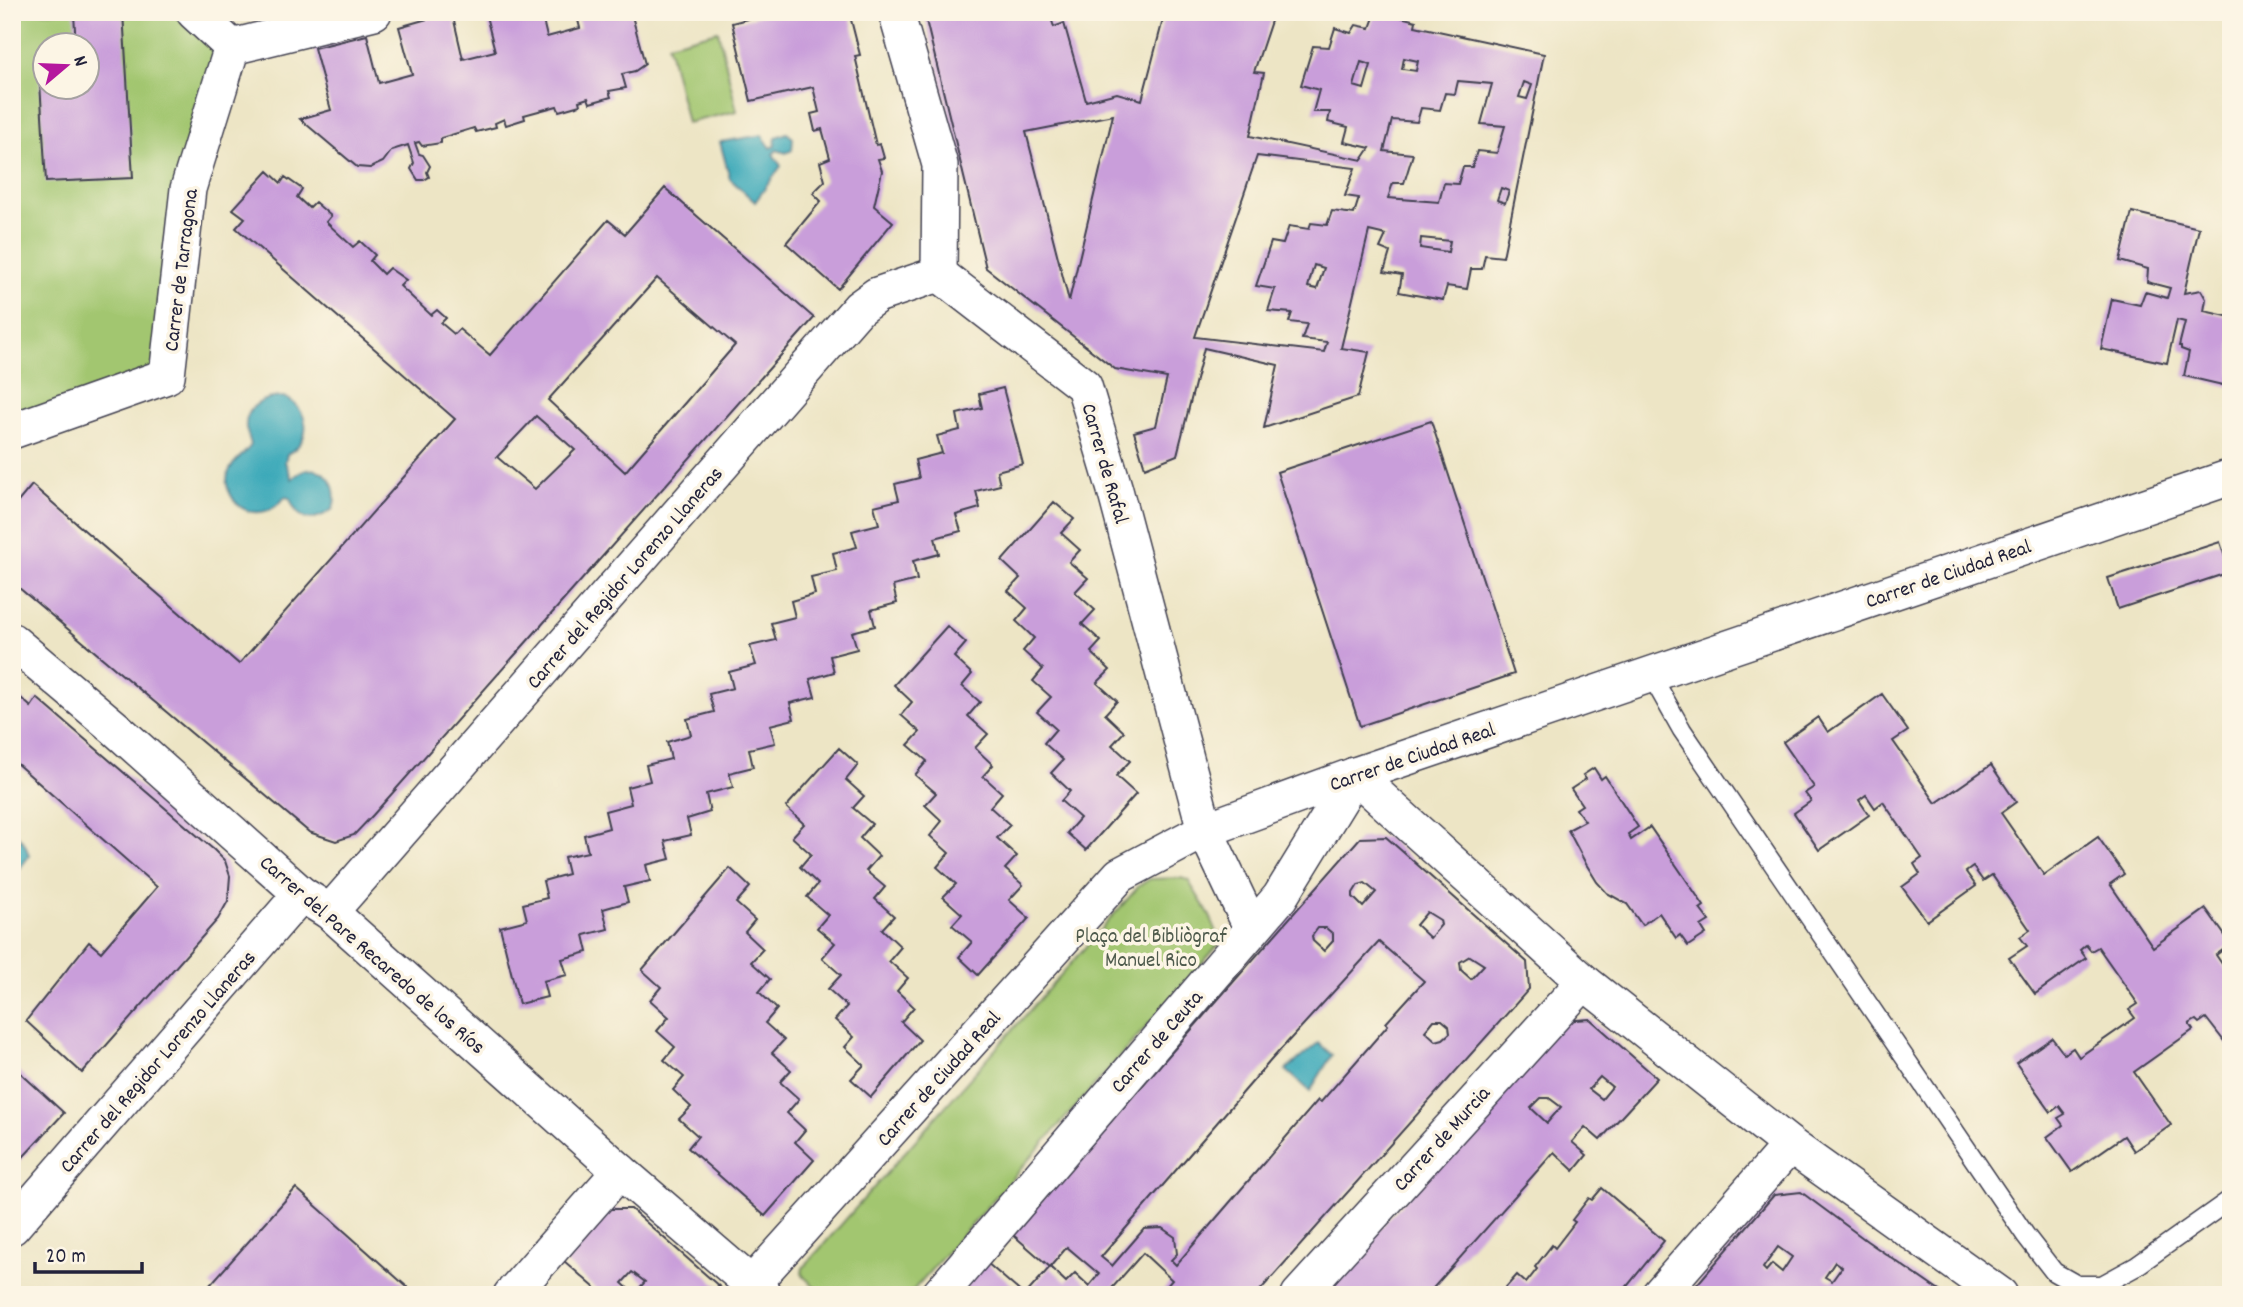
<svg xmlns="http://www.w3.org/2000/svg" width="2243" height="1307" font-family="Dekko,sans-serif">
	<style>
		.green { fill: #a2c66f; stroke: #627455; stroke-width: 2; fill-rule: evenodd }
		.water { fill: #3aa9b9; stroke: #2e667a; stroke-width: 2 }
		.building { fill: #c99eda; fill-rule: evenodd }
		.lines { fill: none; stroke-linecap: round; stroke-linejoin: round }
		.lane-casing { stroke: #403f50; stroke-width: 21 }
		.street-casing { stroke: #403f50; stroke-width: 38 }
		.lane { stroke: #fff; stroke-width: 18 }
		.street { stroke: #fff; stroke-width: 35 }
		.labels { text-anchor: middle; stroke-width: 7; stroke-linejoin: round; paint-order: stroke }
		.street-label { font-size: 21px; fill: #22223b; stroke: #fcf5e5 }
		.park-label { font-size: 21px; fill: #4f5b4d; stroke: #fcf5e5 }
	</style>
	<rect width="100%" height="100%" fill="#fcf5e5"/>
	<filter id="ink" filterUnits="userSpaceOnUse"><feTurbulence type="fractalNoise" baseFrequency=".0143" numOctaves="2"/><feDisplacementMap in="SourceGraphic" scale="14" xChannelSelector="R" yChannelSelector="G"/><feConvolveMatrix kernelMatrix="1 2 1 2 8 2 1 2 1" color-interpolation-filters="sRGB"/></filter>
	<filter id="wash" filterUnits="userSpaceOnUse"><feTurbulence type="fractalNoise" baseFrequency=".00686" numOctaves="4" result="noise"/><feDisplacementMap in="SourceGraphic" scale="28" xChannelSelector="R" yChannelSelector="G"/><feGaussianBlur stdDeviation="1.57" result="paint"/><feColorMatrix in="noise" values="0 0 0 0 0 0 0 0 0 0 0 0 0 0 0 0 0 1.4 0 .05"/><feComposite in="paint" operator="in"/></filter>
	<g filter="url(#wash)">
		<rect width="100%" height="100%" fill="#ede5c5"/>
		<g class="green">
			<path d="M 12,12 L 188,12 L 232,47 L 167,376 L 12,431 ZM 46,46 L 88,46 L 88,88 L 46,88 Z"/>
			<polygon points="718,31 737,111 687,123 668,44"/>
			<polygon points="1181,878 1188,880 1210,916 1221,942 909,1295 824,1295 804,1277 802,1273 803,1268 1139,886 1150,879"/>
		</g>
		<g class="water">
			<polygon points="787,133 793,138 792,150 786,153 777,150 773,154 781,166 755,202 730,179 720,142 762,135 771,148 775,146 776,137"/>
			<path d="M 284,397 C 310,409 314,440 287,454 L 285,462 L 292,479 C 314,456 342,478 333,509 C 313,523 298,523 290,498 L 285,497 C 268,519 240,517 229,491 C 227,486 226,485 227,480 C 228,463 243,457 251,445 C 250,440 247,433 246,428 C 244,405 265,397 284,397 Z"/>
			<polygon points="16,834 25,844 29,856 19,869 12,870 12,835"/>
			<polygon points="1318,1043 1332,1055 1310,1091 1286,1070"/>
		</g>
		<g id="blocks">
			<g class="building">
				<polygon points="123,12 133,178 46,182 38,49 46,48 46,88 88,88 88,46 76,46 74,14"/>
				<polygon points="452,12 463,59 495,51 485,12 541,12 547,37 580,28 576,12 631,12 645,64 635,71 622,74 626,88 609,91 611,97 590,103 588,98 579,101 580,105 559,111 557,106 524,115 525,119 506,125 504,119 495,123 496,127 476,132 474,128 441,138 441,143 422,146 419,142 415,143 419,154 423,155 430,166 427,172 429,177 424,180 418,180 411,169 414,163 408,145 392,150 383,162 370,168 357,167 300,119 331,110 314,48 367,35 379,83 412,74 399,27"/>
				<polygon points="774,12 849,12 860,55 855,56 876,145 880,144 884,158 878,159 882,171 874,206 893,222 838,289 786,243 821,201 813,193 825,181 820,162 830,158 822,129 815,131 811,114 819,112 813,87 751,101 732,23"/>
				<path d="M 924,12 L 1049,12 L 1054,27 L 1064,23 L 1086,101 L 1117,93 L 1142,100 L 1165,12 L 1274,12 L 1254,72 L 1264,73 L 1250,136 L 1362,160 L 1370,148 L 1344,142 L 1348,127 L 1328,122 L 1330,112 L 1313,112 L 1319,90 L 1301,85 L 1313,46 L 1329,47 L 1335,28 L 1351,33 L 1356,25 L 1370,28 L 1376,12 L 1381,12 L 1416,21 L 1415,26 L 1544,54 L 1503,257 L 1485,255 L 1482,269 L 1471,269 L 1467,289 L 1447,286 L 1443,300 L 1399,292 L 1402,275 L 1384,272 L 1390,252 L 1380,248 L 1386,235 L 1369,231 L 1341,348 L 1369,352 L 1358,397 L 1264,428 L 1278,365 L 1204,348 L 1177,455 L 1145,468 L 1134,432 L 1156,426 L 1167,378 L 1115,369 L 986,268 ZM 1404,58 L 1418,61 L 1416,71 L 1402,69 ZM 1361,62 L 1371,65 L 1364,89 L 1354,86 ZM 1458,81 L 1492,84 L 1481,124 L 1505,126 L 1497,153 L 1477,151 L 1472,167 L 1463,167 L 1458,184 L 1444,183 L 1439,202 L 1388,198 L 1393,183 L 1404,183 L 1413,154 L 1384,151 L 1392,120 L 1417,122 L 1421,108 L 1440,110 L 1445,93 L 1455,94 ZM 1524,82 L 1532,85 L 1527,99 L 1519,97 ZM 1113,115 L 1069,301 L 1026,132 ZM 1257,156 L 1355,168 L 1345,196 L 1359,198 L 1354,214 L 1332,211 L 1327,225 L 1311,223 L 1309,229 L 1289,226 L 1283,244 L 1271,242 L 1256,286 L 1275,289 L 1268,311 L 1292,313 L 1289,322 L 1307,324 L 1302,339 L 1327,342 L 1324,352 L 1195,337 ZM 1501,188 L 1509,191 L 1505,203 L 1497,200 ZM 1421,238 L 1450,241 L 1448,252 L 1420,248 ZM 1314,265 L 1324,268 L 1317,289 L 1308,287 Z"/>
				<path d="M 268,171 L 281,183 L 285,177 L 302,189 L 297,197 L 309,208 L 315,202 L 331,216 L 326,222 L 353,247 L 360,241 L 375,255 L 370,261 L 383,274 L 389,268 L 406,280 L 400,286 L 431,315 L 437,310 L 446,318 L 441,323 L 454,334 L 459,329 L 490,355 L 608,220 L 625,234 L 665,188 L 814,318 L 373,815 L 354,835 L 336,841 L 309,832 L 12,582 L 12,509 L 32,485 L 239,664 L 455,419 L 236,228 L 245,218 L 233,209 ZM 657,278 L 735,345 L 625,472 L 548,400 ZM 536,416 L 575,450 L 535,489 L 497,457 Z"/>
				<polygon points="2132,212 2199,228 2184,293 2201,290 2206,299 2204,311 2231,317 2231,387 2184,376 2189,352 2181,349 2181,346 2179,346 2185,322 2177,320 2167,363 2101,349 2112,299 2140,305 2145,292 2167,298 2170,288 2147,282 2148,269 2120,261"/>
				<polygon points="1003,388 1023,464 997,471 1000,485 976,491 980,508 956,515 961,531 935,538 939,554 913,561 917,580 893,586 897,603 871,610 875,626 852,632 857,649 830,656 834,672 810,679 815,697 790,703 794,719 770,725 775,743 749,749 753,767 729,773 733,787 706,794 710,812 687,819 691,835 665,841 670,859 646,865 650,881 624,887 628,902 603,909 608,929 584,935 588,952 562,959 567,975 543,981 547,997 519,1004 500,927 527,920 523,904 547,898 543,881 568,874 564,857 588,852 584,835 609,828 605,811 631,804 627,787 650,781 646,765 671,759 667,742 691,735 687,719 714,712 709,694 733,688 729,672 756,665 750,646 776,640 771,623 795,617 791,601 815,594 811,577 837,571 833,553 857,547 852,531 879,524 874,506 899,500 895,484 919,478 915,460 942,453 937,436 960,430 957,414 982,408 979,394"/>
				<polygon points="1431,421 1514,674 1360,726 1277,472"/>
				<polygon points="1054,502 1074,519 1061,533 1080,550 1069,562 1088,578 1075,592 1095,610 1082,624 1101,641 1091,652 1110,670 1097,683 1117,701 1105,714 1124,732 1112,745 1130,761 1116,776 1136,794 1086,850 1067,833 1080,818 1061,801 1070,791 1051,773 1063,760 1044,743 1056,729 1037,712 1051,697 1033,681 1043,669 1023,651 1034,638 1016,621 1027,608 1008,591 1020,578 1002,561"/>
				<polygon points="2220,542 2230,572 2118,609 2108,578"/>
				<polygon points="947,626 966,643 954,657 972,674 962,686 980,702 968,716 988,734 975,748 993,765 983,776 1002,793 990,807 1010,825 997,838 1017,856 1005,869 1023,885 1009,900 1029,918 978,975 959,957 972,942 952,925 962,914 943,897 956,884 937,867 949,853 930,836 942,821 925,805 936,793 915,775 927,761 908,745 920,732 901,715 912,702 894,685"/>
				<polygon points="1882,694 1908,731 1893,741 1936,803 1991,765 2016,802 2001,813 2044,875 2098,837 2124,874 2110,884 2153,947 2206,909 2231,944 2216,955 2231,977 2231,1050 2206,1018 2199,1023 2196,1020 2189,1024 2193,1030 2134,1072 2171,1125 2134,1151 2124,1136 2072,1172 2047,1137 2063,1125 2058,1118 2065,1114 2059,1106 2051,1112 2016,1063 2052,1038 2064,1054 2073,1048 2079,1057 2135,1018 2129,1010 2138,1004 2098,947 2091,951 2086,945 2080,950 2086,958 2035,994 2009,958 2027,946 2020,937 2030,930 1992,875 1983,881 1973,867 1966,872 1976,886 1927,921 1902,887 1920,874 1914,864 1922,858 1883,802 1875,808 1866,795 1859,800 1869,815 1819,850 1794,813 1811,801 1805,793 1814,787 1783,742 1818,717 1828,732"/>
				<polygon points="21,698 31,707 37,698 214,850 225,861 230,876 228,901 218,919 82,1073 26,1021 89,942 101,952 157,887 16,763 12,768 12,708"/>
				<polygon points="839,748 858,765 846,780 864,796 853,808 872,824 860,838 879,856 866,871 885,887 875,899 894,916 882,929 901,947 889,961 908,978 897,991 914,1007 901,1022 920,1040 871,1097 851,1079 864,1065 845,1047 854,1037 835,1020 847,1006 828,989 841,975 822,958 835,943 817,928 828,915 807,897 818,884 800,867 811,854 792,837 804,824 786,807"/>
				<polygon points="1594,768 1601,779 1605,776 1638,827 1628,834 1631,840 1650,827 1704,906 1700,909 1709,921 1701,926 1706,934 1688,946 1680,935 1676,938 1659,913 1642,925 1627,904 1607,893 1597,882 1586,864 1568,830 1585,821 1576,809 1582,805 1571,789 1586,779 1583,775"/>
				<path d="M 1386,837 L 1527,962 L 1529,989 L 1256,1295 L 1159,1295 L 1172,1280 L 1143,1253 L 1106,1295 L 1025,1295 L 1050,1267 L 1066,1282 L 1075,1273 L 1089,1286 L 1099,1274 L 1067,1247 L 1050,1267 L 1012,1234 L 1360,838 ZM 1365,883 L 1376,892 L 1363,907 L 1353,897 L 1353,893 L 1358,885 ZM 1427,912 L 1440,920 L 1441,925 L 1430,938 L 1416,925 ZM 1318,928 L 1326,928 L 1333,934 L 1333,941 L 1324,951 L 1313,941 L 1312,936 ZM 1379,942 L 1424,981 L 1386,1023 L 1388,1025 L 1321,1102 L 1318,1100 L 1176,1265 L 1171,1260 L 1177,1254 L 1175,1237 L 1162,1228 L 1144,1229 L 1112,1266 L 1101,1257 L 1272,1059 ZM 1470,956 L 1484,965 L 1471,979 L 1461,970 L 1460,962 ZM 1434,1020 L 1442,1020 L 1449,1026 L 1450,1033 L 1443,1039 L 1436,1041 L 1425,1031 Z"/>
				<polygon points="730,868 750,887 736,903 755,920 745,932 763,949 751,962 770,979 759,992 777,1009 765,1023 784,1040 772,1053 791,1070 780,1082 799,1099 787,1113 805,1130 795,1142 814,1160 765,1216 688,1148 698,1136 679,1119 691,1107 673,1090 684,1077 664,1060 675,1047 657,1031 669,1017 650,1000 661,987 642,970"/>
				<path d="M 1590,1019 L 1657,1078 L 1600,1140 L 1585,1127 L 1572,1142 L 1587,1155 L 1574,1171 L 1554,1152 L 1427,1295 L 1322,1295 L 1562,1021 ZM 1600,1077 L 1612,1087 L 1602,1099 L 1589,1089 ZM 1541,1098 L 1549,1098 L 1561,1107 L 1547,1123 L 1531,1108 Z"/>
				<polygon points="14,1067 64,1113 12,1169 12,1069"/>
				<polygon points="296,1188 416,1295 221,1295 210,1285"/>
				<polygon points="1602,1188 1664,1241 1620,1295 1499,1295 1517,1275 1526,1283 1537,1269 1535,1267 1552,1245 1555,1248 1575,1222 1572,1220 1589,1198 1592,1200"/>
				<path d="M 1801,1192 L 1867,1241 L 1945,1295 L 1809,1295 L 1801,1288 L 1795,1295 L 1688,1295 L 1774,1195 ZM 1778,1247 L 1792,1257 L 1782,1272 L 1772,1264 L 1766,1271 L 1763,1268 ZM 1835,1262 L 1842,1267 L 1832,1281 L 1825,1277 Z"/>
				<path d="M 608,1209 L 631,1209 L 729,1295 L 603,1295 L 564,1261 ZM 632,1272 L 645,1282 L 634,1294 L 622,1283 Z"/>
				<polygon points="986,1262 1024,1295 958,1295"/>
			</g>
		</g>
	</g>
	<g filter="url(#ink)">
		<use href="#blocks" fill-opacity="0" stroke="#403f50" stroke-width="2"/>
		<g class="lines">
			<g class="lane-casing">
				<polyline id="lane" points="1651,675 1682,730 2026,1236 2054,1272 2077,1285 2102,1285 2135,1267 2231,1199"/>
			</g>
			<g class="street-casing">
				<g id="street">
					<polyline points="194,12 232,47"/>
					<polyline points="896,12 940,165 939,274"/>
					<polyline points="939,274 1084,386 1115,490 1205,830 1252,929"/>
					<polyline points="12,431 167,376 188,189 232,47 374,12"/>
					<polyline points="12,641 115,728 301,894 330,912 620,1171 764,1295"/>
					<polyline points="1355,775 1584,982 1790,1145 2000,1295"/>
					<polyline points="330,912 859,308 877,295 939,274"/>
					<polyline points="12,1227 301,894"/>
					<polyline points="752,1284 1120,875 1205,830 1355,775 2231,477"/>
					<polyline points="511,1295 620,1171"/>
					<polyline points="939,1295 1280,897 1355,775"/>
					<polyline points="1299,1295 1584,982"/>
					<polyline points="1659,1295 1790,1145"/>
				</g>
			</g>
			<use href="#lane" class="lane"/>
			<use href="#street" class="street"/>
		</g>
	</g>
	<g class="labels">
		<g class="street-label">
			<text transform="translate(180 270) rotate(-83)" y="7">Carrer de Tarragona</text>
			<text transform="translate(1106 463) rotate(74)" y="7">Carrer de Rafal</text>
			<text transform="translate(1948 573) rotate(-19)" y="7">Carrer de Ciudad Real</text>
			<text transform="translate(624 577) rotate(-49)" y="7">Carrer del Regidor Lorenzo Llaneras</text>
			<text transform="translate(1412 756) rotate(-19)" y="7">Carrer de Ciudad Real</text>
			<text transform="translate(373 954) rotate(41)" y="7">Carrer del Pare Recaredo de los Ríos</text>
			<text transform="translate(1156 1041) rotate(-49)" y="7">Carrer de Ceuta</text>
			<text transform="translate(157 1061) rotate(-49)" y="7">Carrer del Regidor Lorenzo Llaneras</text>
			<text transform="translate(938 1078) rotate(-48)" y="7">Carrer de Ciudad Real</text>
			<text transform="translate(1441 1138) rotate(-48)" y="7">Carrer de Murcia</text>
		</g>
		<g class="park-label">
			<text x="1151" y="942">Plaça del Bibliògraf<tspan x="1151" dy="24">Manuel Rico</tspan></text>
		</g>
	</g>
	<rect width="2243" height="1307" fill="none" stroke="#fcf5e5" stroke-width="42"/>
	<g transform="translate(66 66) rotate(71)"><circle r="33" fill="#fcf5e5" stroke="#a5a1a1" stroke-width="2"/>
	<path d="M0-5L12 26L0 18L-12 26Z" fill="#b5179e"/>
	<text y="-10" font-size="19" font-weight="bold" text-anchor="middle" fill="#22223b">N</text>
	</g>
	<path d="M35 1262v10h107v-10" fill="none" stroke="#22223b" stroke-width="3.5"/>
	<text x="46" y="1262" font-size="21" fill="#22223b" stroke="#fcf5e5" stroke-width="5" paint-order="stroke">20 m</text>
</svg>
